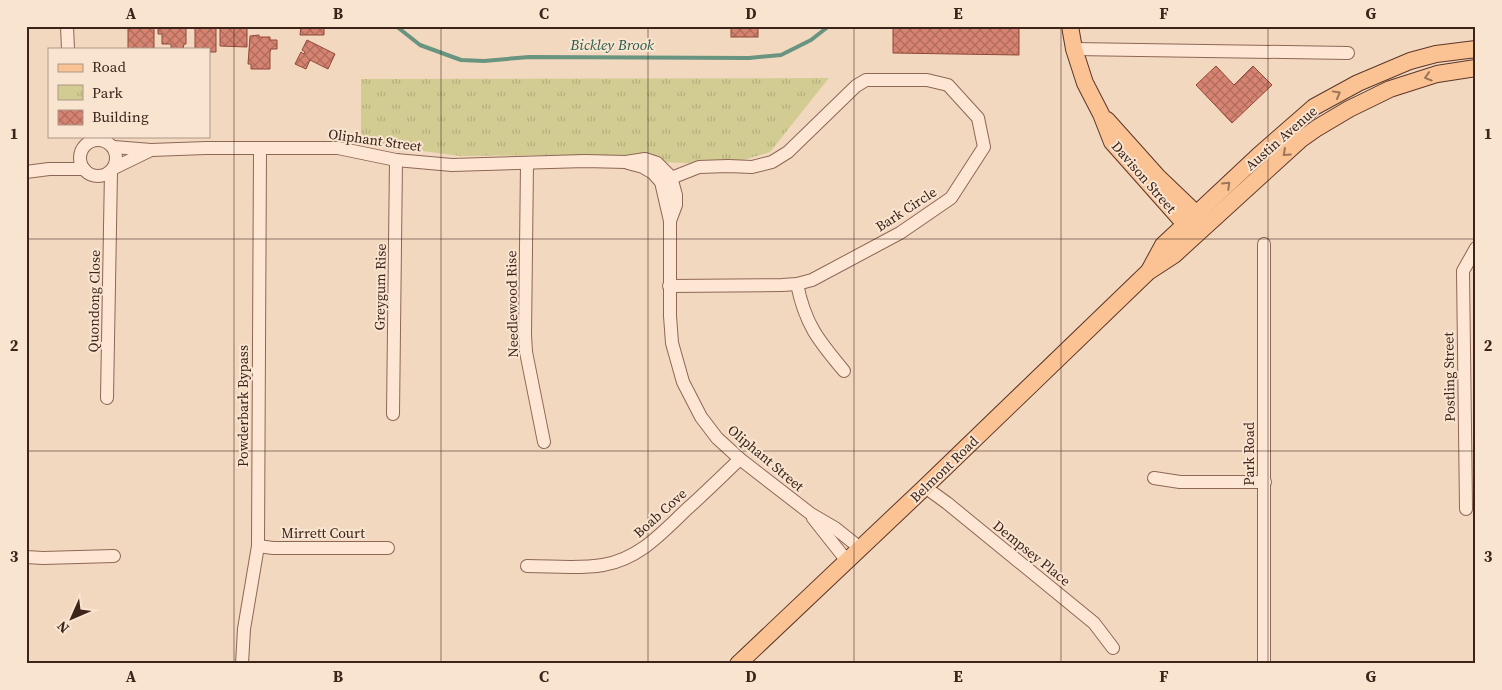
<svg xmlns="http://www.w3.org/2000/svg" width="1502" height="690" font-family="'Source Serif 4',serif">
	<style>
		.park { fill: url(#park-tufts) }
		.lines { fill: none; stroke-linecap: round; stroke-linejoin: round }
		.stream { stroke: #699480; stroke-width: 4 }
		.building { fill: url(#building-cross-hatch); stroke: #904838 }
		.minor-casing { stroke: #8e6755; stroke-width: 14 }
		.major-casing { stroke: #5b362a; stroke-width: 18 }
		.minor { stroke: #fde7d4; stroke-width: 12 }
		.major { stroke: #fbc393; stroke-width: 16 }
		.oneway { stroke: #9c7457 }
		.grid { fill: none; stroke: #3c241b; stroke-width: 1; stroke-opacity: 0.55 }
		.labels { text-anchor: middle; stroke-width: 4; stroke-linejoin: round; paint-order: stroke }
		.street-label { font-size: 14px; fill: #3c241b; stroke: #f9e4d0 }
		.water-label { font-size: 15px; font-style: italic; fill: #295e4f; stroke: #f9e4d0 }
		.neatline { fill: none; stroke: #3c241b; stroke-width: 2 }
		.grid-label { font-size: 16px; text-anchor: middle; font-weight: bold; fill: #3c241b }
	</style>
	<defs>
		<pattern id="park-tufts" width="24" height="20" patternUnits="userSpaceOnUse" patternTransform="scale(1.25)"><rect width="24" height="20" fill="#d2cc92"/><path d="M3 7l-1-3M5 7V3M7 7l1-3M15 17l-1-3M17 17v-4M19 17l1-3" fill="none" stroke="#b5af7d"/></pattern>
		<pattern id="building-cross-hatch" width="8" height="8" patternUnits="userSpaceOnUse" patternTransform="scale(1.25)"><rect width="8" height="8" fill="#d68471"/><path d="M0 0l8 8M0 8l8-8" fill="none" stroke="#af6c5c"/></pattern>
	</defs>
	<rect width="100%" height="100%" fill="#f3d8c0"/>
	<polygon class="park" points="829,78 770,152 727,165 662,162 582,155 460,156 393,147 361,138 361,79"/>
	<g class="lines">
		<polyline class="stream" points="396,26 420,45 461,60 484,61 529,57 749,58 781,55 811,40 829,26"/>
	</g>
	<g class="building">
		<polygon points="128,26 154,27 154,49 128,49"/>
		<polygon points="158,26 186,26 186,44 184,44 183,49 171,49 171,44 162,44 162,34 158,34"/>
		<polygon points="195,26 207,26 207,28 208,26 216,26 216,52 209,52 209,49 195,49"/>
		<polygon points="220,26 247,26 247,47 220,46"/>
		<polygon points="301,26 324,26 324,35 300,35"/>
		<rect x="731" y="26" width="27" height="11"/>
		<polygon points="893,26 1019,26 1019,55 893,53"/>
		<polygon points="1293,26 1347,26 1347,28 1293,27"/>
		<polygon points="259,35 259,37 270,37 270,40 277,40 277,49 271,49 270,52 270,69 251,69 251,64 248,64 250,36"/>
		<polygon points="307,40 335,54 328,69 310,60 306,69 295,64 301,52 304,54 305,52 302,50"/>
		<polygon points="1216,66 1234,85 1253,66 1272,85 1232,123 1196,85"/>
	</g>
	<g class="lines">
		<g class="minor-casing">
			<g id="minor">
				<polyline points="67,26 68,49"/>
				<polyline points="1074,49 1348,53"/>
				<circle cx="98" cy="158" r="18"/>
				<polyline points="114,147 151,150 206,148 338,148 396,160 452,165 585,161 626,162 645,159 657,163 671,177 676,195 676,205 670,221"/>
				<polyline points="527,163 525,335 526,352 544,442"/>
				<polyline points="628,163 643,167 653,173 661,182 670,221 670,316 672,343 683,382 701,417 717,438 740,459 811,514 835,528 860,548"/>
				<polyline points="114,168 151,150"/>
				<polyline points="26,172 49,169 84,169"/>
				<polyline points="661,182 699,167 728,166 752,167 772,162 788,152 856,86 866,80 927,80 948,85 978,118 984,147 951,198 900,233 812,280 797,284 782,285 669,286"/>
				<polyline points="1264,244 1264,664"/>
				<path d="M 797,284 C 805,324 818,340 844,371"/>
				<polyline points="107,398 111,171"/>
				<polyline points="393,414 396,160"/>
				<polyline points="1154,478 1180,482 1265,482"/>
				<polyline points="925,487 947,503 1094,623 1113,648"/>
				<polyline points="1466,509 1463,271 1476,248"/>
				<polyline points="813,518 847,561"/>
				<polyline points="258,546 273,548 388,548"/>
				<polyline points="26,557 43,558 114,556"/>
				<path d="M 527,566 C 552,566 579,569 603,565 C 639,559 662,533 687,509 C 705,493 722,476 740,459"/>
				<polyline points="242,664 244,629 258,546 260,148"/>
			</g>
		</g>
		<g class="major-casing">
			<g id="major">
				<polyline points="1070,26 1074,49 1085,83 1101,114 1112,142 1191,231"/>
				<polyline points="1107,120 1158,177 1204,221"/>
				<polyline points="1150,269 1163,245 1258,156 1314,107 1358,83 1410,61 1436,54 1476,49"/>
				<polyline points="738,664 925,487 1148,272 1174,255 1300,140 1317,128 1349,109 1390,89 1437,74 1476,68"/>
			</g>
		</g>
		<use href="#minor" class="minor"/>
		<use href="#major" class="major"/>
	</g>
	<defs><path id="oneway-chevron" d="M-2-3.5L2.5 0L-2 3.5" fill="none" stroke-width="1.6" stroke-linecap="round" stroke-linejoin="round" transform="scale(1.25)"/></defs>
	<g class="oneway">
		<use href="#oneway-chevron" transform="translate(1428 77) rotate(163)"/>
		<use href="#oneway-chevron" transform="translate(1337 94) rotate(-29)"/>
		<use href="#oneway-chevron" transform="translate(1286 153) rotate(138)"/>
		<use href="#oneway-chevron" transform="translate(1227 185) rotate(-44)"/>
	</g>
	<path class="grid" d="M 234,26 L 234,664M 441,26 L 441,664M 648,26 L 648,664M 854,26 L 854,664M 1061,26 L 1061,664M 1268,26 L 1268,664M 26,239 L 1476,239M 26,451 L 1476,451"/>
	<g class="labels">
		<g class="street-label">
			<text transform="translate(1281 138) rotate(-41)" y="5">Austin Avenue</text>
			<text transform="translate(375 140) rotate(8)" y="5">Oliphant Street</text>
			<text transform="translate(1144 177) rotate(49)" y="5">Davison Street</text>
			<text transform="translate(906 209) rotate(-33)" y="5">Bark Circle</text>
			<text transform="translate(380 287) rotate(-89)" y="5">Greygum Rise</text>
			<text transform="translate(94 301) rotate(-89)" y="5">Quondong Close</text>
			<text transform="translate(512 304) rotate(-91)" y="5">Needlewood Rise</text>
			<text transform="translate(1449 377) rotate(-91)" y="5">Postling Street</text>
			<text transform="translate(243 406) rotate(-90)" y="5">Powderbark Bypass</text>
			<text transform="translate(1249 454) rotate(-90)" y="5">Park Road</text>
			<text transform="translate(766 458) rotate(40)" y="5">Oliphant Street</text>
			<text transform="translate(944 469) rotate(-44)" y="5">Belmont Road</text>
			<text transform="translate(660 513) rotate(-42)" y="5">Boab Cove</text>
			<text x="323" y="538">Mirrett Court</text>
			<text transform="translate(1032 553) rotate(39)" y="5">Dempsey Place</text>
		</g>
		<g class="water-label">
			<text x="612" y="50">Bickley Brook</text>
		</g>
	</g>
	<rect width="1502" height="690" fill="none" stroke="#f9e4d0" stroke-width="55"/>
	<rect x="48" y="48" width="162" height="90" fill="#f9e4d0" stroke="#ad9788"/>
	<rect x="58" y="64" width="25" height="8" fill="#fbc393" stroke="#ad9788"/>
	<text x="92" y="72" font-size="15" fill="#3c241b">Road</text>
	<rect x="58" y="85" width="25" height="15" fill="url(#park-tufts)" stroke="#ad9788"/>
	<text x="92" y="98" font-size="15" fill="#3c241b">Park</text>
	<rect x="58" y="110" width="25" height="15" fill="url(#building-cross-hatch)" stroke="#ad9788"/>
	<text x="92" y="122" font-size="15" fill="#3c241b">Building</text>
	<g transform="translate(72 618) rotate(225)" stroke="#f9e4d0" stroke-width="4" paint-order="stroke">
	<path d="M0-4L9 19L0 12L-9 19Z" fill="#3c241b"/>
	<text y="-8" font-size="14" font-weight="bold" text-anchor="middle" fill="#3c241b">N</text>
	</g>
	<rect x="28" y="28" width="1446" height="634" class="neatline"/>
	<g class="grid-label">
		<text x="131" y="19">A</text>
		<text x="338" y="19">B</text>
		<text x="544" y="19">C</text>
		<text x="751" y="19">D</text>
		<text x="958" y="19">E</text>
		<text x="1164" y="19">F</text>
		<text x="1371" y="19">G</text>
		<text x="14" y="139">1</text>
		<text x="1488" y="139">1</text>
		<text x="14" y="351">2</text>
		<text x="1488" y="351">2</text>
		<text x="14" y="562">3</text>
		<text x="1488" y="562">3</text>
		<text x="131" y="682">A</text>
		<text x="338" y="682">B</text>
		<text x="544" y="682">C</text>
		<text x="751" y="682">D</text>
		<text x="958" y="682">E</text>
		<text x="1164" y="682">F</text>
		<text x="1371" y="682">G</text>
	</g>
</svg>
